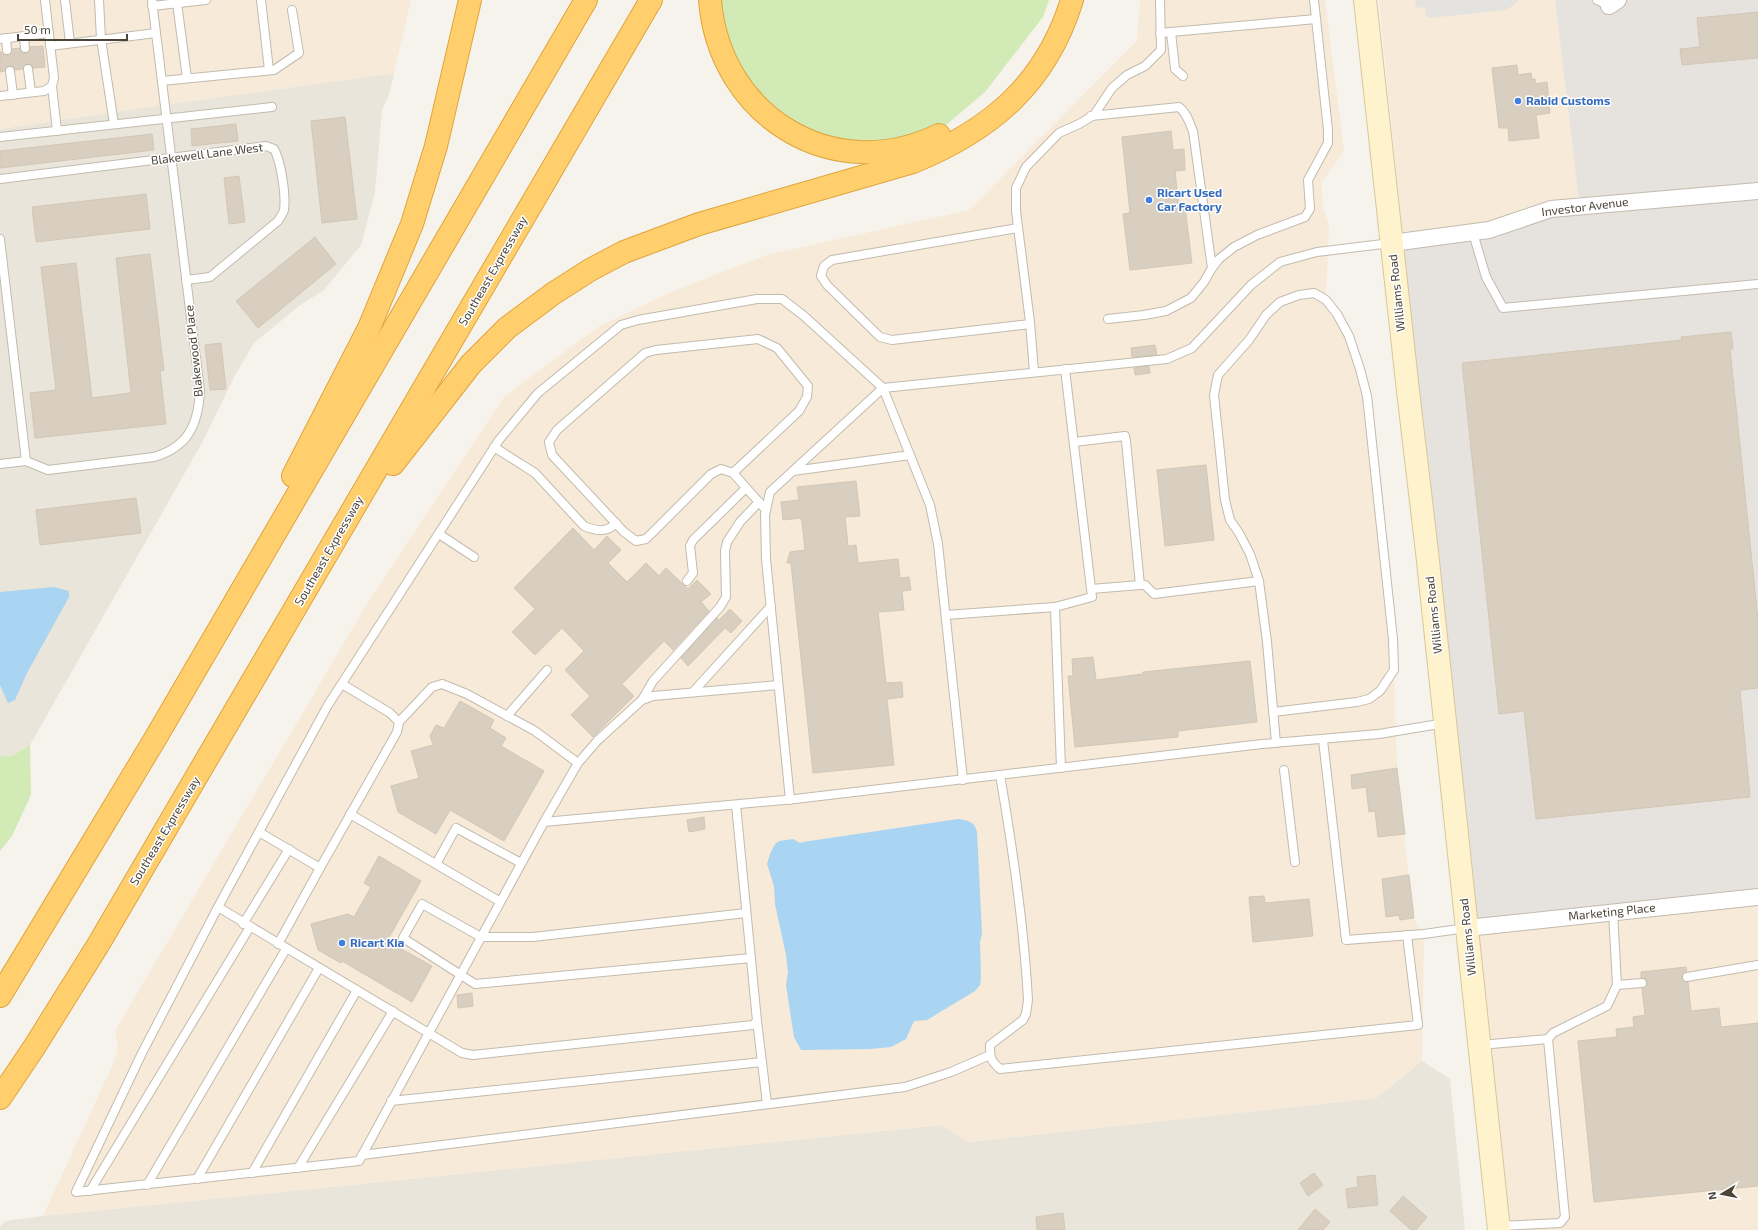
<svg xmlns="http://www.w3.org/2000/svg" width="1758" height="1230" font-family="'Exo 2',sans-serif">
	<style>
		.residential { fill: #eae5da }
		.commercial { fill: #f7ead8 }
		.industrial { fill: #e6e2dd }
		.green { fill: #d2eab5 }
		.parking { fill: #e5e3e0 }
		.water { fill: #a9d4f2 }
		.building { fill: #d8cfc1; stroke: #d3c7b4 }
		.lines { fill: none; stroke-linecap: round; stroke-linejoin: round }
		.service-casing { stroke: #c2bbae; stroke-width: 10 }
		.minor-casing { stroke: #c2bbae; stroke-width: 18 }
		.secondary-casing { stroke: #d6c79b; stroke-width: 24 }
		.motorway-casing { stroke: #e0a43c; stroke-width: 24 }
		.service { stroke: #fff; stroke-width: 8 }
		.minor { stroke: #fff; stroke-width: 16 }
		.secondary { stroke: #fff3cd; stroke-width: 22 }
		.motorway { stroke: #ffcf6e; stroke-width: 22 }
		.shop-dot { fill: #3f7fe0; stroke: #fff; stroke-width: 1.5 }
		.labels { text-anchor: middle; stroke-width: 3; stroke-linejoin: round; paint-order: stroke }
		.shop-label { font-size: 12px; font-weight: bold; fill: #366cbe; stroke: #fff; text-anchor: start }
		.street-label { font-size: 12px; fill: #4b4439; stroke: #fff }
	</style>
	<rect width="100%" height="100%" fill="#f6f3ec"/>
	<g class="residential">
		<polygon points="394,73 390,92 382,110 375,192 361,245 324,290 299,306 254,343 234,377 203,441 30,745 12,756 0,756 0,129 134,109"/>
		<polygon points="1422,1061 1450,1079 1465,1230 0,1230 0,1226 5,1221 43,1216 942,1125 968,1142 1376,1098"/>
	</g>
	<g class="commercial">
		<polygon points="0,0 411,0 394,73 134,109 0,129"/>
		<polygon points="1140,0 1325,0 1344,151 1321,183 1323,207 1329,226 1326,299 1337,314 1360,369 1394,670 1397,768 1413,918 1424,934 1422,1061 1376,1098 968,1142 942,1125 43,1216 114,1062 118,1046 115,1031 367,604 504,397 598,327 673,291 767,255 969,210 1137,41"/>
		<polygon points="1379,0 1555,0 1580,209 1403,239"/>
		<polygon points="1758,901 1758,1230 1508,1230 1475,929"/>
	</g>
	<polygon class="industrial" points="1555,0 1758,0 1758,897 1467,928 1392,243 1580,209"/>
	<g class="green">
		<polygon points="721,0 1049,0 1043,17 985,92 945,126 893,143 839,141 796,127 751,89 721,35"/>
		<polygon points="30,745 31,795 12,836 0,851 0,756 12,756"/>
	</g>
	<polygon class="parking" points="1415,0 1519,0 1507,10 1429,18 1426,15 1425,7 1416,8"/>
	<g class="water">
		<polygon points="54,587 69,591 69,597 27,673 15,700 8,703 0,685 0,592"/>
		<path d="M 958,819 C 968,820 975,822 977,832 L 982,933 L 980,942 L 981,978 L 980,985 L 975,991 L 927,1020 L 914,1021 L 906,1039 L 891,1047 L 870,1049 L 801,1050 L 794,1037 L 786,985 L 788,972 L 786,955 L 775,904 L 774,886 L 767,864 L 770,854 L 775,844 L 779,841 L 793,839 L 800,843 L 803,842 Z"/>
	</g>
	<g class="building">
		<polygon points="1758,12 1758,58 1682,65 1680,49 1700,47 1697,18"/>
		<polygon points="43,46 45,67 33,68 32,65 28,64 24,65 23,69 15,70 14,67 10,66 6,67 5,71 0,72 0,51 4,55 8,55 12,53 12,49 20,48 22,53 26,53 30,51 30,47"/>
		<polygon points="1517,65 1518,75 1531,73 1532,79 1535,79 1535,84 1547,82 1550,113 1536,115 1539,138 1509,141 1508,128 1499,128 1492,68"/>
		<polygon points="345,117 357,219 322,223 311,121"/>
		<polygon points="236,124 238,141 192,146 191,129"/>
		<polygon points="1171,131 1173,150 1184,149 1185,170 1175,171 1179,208 1185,207 1192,263 1130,270 1123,214 1130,213 1122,137"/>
		<polygon points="152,134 154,150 0,168 0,151"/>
		<polygon points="239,176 245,222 229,224 224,178"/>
		<polygon points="146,194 150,229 36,242 32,207"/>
		<polygon points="315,237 336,264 258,328 236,301"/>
		<polygon points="150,254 164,370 160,371 166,424 35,438 30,393 56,390 41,267 76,263 92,398 131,393 116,258"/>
		<polygon points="1731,332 1733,349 1730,349 1758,620 1758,688 1740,690 1750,797 1536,819 1524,711 1499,714 1462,363 1682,340 1681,337"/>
		<polygon points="221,343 226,389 210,390 205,345"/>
		<polygon points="1155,345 1157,355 1132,357 1131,348"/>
		<polygon points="1149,366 1150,373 1135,375 1134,368"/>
		<polygon points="1206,465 1214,540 1165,546 1157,470"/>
		<polygon points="856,481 860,516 845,517 848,546 856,545 858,563 898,559 900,578 909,577 911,590 902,591 904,610 878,612 886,683 902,682 903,697 887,699 894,765 813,773 791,563 787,563 790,552 805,550 802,522 801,518 783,520 781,502 799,500 797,487"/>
		<polygon points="136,498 141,533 40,545 36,510"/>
		<polygon points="573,528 594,550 607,536 621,550 608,563 627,582 646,563 659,576 666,568 688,589 697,580 711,594 701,602 709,611 673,650 664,641 622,684 634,696 593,737 571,715 590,696 565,670 584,651 562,628 535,655 512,632 535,609 514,588"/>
		<polygon points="730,609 742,621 731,633 725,628 688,666 681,658 717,618 719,620"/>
		<polygon points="1093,657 1096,680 1143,674 1143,672 1250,661 1257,722 1178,731 1178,737 1075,747 1068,676 1073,676 1072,659"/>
		<polygon points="460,701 494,720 490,728 506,738 501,746 544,771 504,841 450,810 436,834 398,812 391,786 419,778 411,751 433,745 430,736 436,725 444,728"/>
		<polygon points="1397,768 1405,834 1378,837 1375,811 1369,812 1366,787 1352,789 1351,775"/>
		<polygon points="704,817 705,829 689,832 687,820"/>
		<polygon points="379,856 421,881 387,941 432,966 412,1002 342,961 341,963 318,950 311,924 348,914 354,917 371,887 364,883"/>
		<polygon points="1409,875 1414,918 1400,920 1399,915 1386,917 1382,879"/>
		<polygon points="1264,896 1265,903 1309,899 1313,936 1253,942 1249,897"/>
		<polygon points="1686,967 1687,971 1683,973 1682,978 1683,981 1688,982 1691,1011 1719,1008 1721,1027 1758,1023 1758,1186 1594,1202 1578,1041 1617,1037 1616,1029 1634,1027 1633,1017 1645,1015 1642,988 1647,986 1647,982 1645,978 1641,978 1641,972"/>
		<polygon points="472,993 473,1006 458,1008 457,995"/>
		<polygon points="1314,1173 1323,1185 1308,1196 1300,1183"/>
		<polygon points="1375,1175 1378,1205 1348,1208 1346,1189 1358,1187 1357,1177"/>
		<polygon points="1403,1196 1427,1217 1416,1230 1411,1230 1390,1211"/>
		<polygon points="1315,1209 1330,1222 1323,1230 1298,1230"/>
		<polygon points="1063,1213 1065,1230 1037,1230 1036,1217"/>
	</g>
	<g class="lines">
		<g class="service-casing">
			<g id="service">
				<polyline points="65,0 70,43"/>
				<polyline points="99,0 101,39 114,124"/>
				<polyline points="152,0 156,33"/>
				<polyline points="261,0 269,70"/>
				<polyline points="1597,0 1609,6"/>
				<polyline points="177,3 187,78"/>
				<polyline points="152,6 206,0"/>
				<polyline points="1171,32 1175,69 1183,76"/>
				<polyline points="1160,33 1316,19"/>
				<polyline points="24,36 25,48"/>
				<polyline points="6,38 7,50"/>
				<polyline points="0,39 49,33"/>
				<polyline points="28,69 31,92"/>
				<polyline points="10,71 13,95"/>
				<polyline points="162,81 274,70 299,53 292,10"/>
				<polyline points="52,86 57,131"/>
				<polyline points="0,96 44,91 52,86 54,78 45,0"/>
				<path d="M 1091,116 L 1179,107 C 1187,113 1189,122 1193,131 L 1212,268"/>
				<polyline points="0,137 272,107"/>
				<path d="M 0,179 L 266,146 L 274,149 C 281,161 286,195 284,210 C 283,214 280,217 278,221 L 210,277 L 186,280"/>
				<polyline points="1018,228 832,260 824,266 821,276 827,285 880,337 892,340 1030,324"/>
				<polyline points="1473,233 1486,277 1503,308 1758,284"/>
				<polyline points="0,239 26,461"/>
				<polyline points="1391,243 1317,252 1280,262 1251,285 1192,348 1167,359 883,388 804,316 782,299 757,299 638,320 621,325 538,393 499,440 328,705 218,907 142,1053 76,1192 359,1161 544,822 795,799 1262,744 1379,734 1445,723"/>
				<polyline points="1108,319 1144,315 1166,311 1191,298 1204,282 1212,268 1219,259 1234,247 1257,235 1305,217 1310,209 1308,180 1328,143 1328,130 1314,0"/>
				<polyline points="1034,372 1030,322 1016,211 1016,188 1026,167 1059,133 1079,124 1094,115 1112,88 1127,75 1145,66 1161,50 1160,0"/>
				<polyline points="1074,442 1125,436 1126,441 1140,585 1091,589"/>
				<path d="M 494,447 L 535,473 L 584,526 C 596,531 607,533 616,523"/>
				<path d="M 0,464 L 26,461 L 48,470 L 154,457 C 188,447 198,425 200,391 L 156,33 L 50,46"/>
				<polyline points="793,471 910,455"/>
				<polyline points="733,473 799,411 807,397 808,386 777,348 758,339 656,350 645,353 557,430 549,442 552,455 624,532 636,541 646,539 711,474 721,469 733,473 766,510"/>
				<polyline points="439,534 474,557"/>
				<polyline points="687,581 693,573 690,546 693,540 746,488"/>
				<polyline points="1140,585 1145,585 1154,594 1259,581"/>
				<polyline points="946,615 1055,607"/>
				<polyline points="693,692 771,606"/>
				<polyline points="642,700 653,681 720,607 726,597 725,551 727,542 740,522 759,502"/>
				<polyline points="1273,712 1357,702 1369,699 1380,691 1394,670 1393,639 1367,396 1360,369 1349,336 1337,314 1326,300 1314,293 1299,295 1280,302 1266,315 1249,340 1218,375 1214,395 1225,500 1230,520 1239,533 1250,554 1259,581 1267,642 1276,743"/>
				<polyline points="507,716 547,670"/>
				<polyline points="399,722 432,687 442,684 467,694 535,731 578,763"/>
				<polyline points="1323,740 1346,940 1424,934 1466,928"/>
				<polyline points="1061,768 1055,607 1092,597 1065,369"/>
				<polyline points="1284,770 1295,862"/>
				<path d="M 1000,775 C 1013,850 1024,925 1028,1000 L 1026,1014 L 1023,1020 L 990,1045 C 990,1058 990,1060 1000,1069 L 1418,1025 L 1407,935"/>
				<polyline points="790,800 766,559 765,515 770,492 883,388 930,505 938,544 963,780"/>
				<polyline points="350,814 499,901"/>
				<polyline points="544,822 578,763 598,740 642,700 653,696 778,685"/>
				<polyline points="259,832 320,868 397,732 399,722 390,713 342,684"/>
				<polyline points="436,864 456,828 521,863"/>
				<polyline points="218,907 462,1053 473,1055 753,1025 757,1021 736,805"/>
				<polyline points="746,913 533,937 481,937 422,904 403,938 475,984 751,958"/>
				<polyline points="243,924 289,849"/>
				<polyline points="278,944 320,868"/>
				<polyline points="1687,977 1758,965"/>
				<polyline points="1617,985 1642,983"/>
				<polyline points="757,1021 767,1104"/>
				<polyline points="1480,1045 1548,1039"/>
				<polyline points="391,1101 762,1062"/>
				<polyline points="362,1155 905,1087 951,1072 990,1055"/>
				<polyline points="298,1168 393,1011"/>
				<polyline points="252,1173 357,990"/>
				<polyline points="197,1179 319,968"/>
				<polyline points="147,1185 286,949"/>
				<polyline points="90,1191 250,927"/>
				<polyline points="1499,1226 1560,1223 1565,1217 1548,1039 1553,1033 1607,1006 1617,985 1613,912"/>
			</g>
		</g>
		<g class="minor-casing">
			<g id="minor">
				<polyline points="1609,6 1618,0"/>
				<polyline points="1392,243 1489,230 1551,209 1758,191"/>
				<polyline points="1467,928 1758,897"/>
			</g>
		</g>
		<g class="secondary-casing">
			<polyline id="secondary" points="1365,0 1408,391 1427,552 1499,1230"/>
		</g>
		<g class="motorway-casing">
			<g id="motorway">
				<path d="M 710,0 C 719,115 832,187 939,135"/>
				<path d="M 393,464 L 471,364 L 507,328 L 554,293 L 590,270 L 624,252 L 699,224 L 913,162 C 991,130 1046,84 1072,0"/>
				<polyline points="293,476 369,328 412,224 436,146 470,0"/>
				<polyline points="0,996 155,739 586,0"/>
				<polyline points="0,1098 35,1046 98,945 651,0"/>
			</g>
		</g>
		<use href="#service" class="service"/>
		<use href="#minor" class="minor"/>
		<use href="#secondary" class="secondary"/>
		<use href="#motorway" class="motorway"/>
	</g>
	<g class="shop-dot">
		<circle cx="1518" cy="101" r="4"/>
		<circle cx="1149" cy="200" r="4"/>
		<circle cx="342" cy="943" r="4"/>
	</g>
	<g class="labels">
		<g class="shop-label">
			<text x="1526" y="105">Rabid Customs</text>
			<text x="1157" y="197">Ricart Used<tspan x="1157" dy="14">Car Factory</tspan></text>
			<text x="350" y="947">Ricart Kia</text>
		</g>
		<g class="street-label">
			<text transform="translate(207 154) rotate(-7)" y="4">Blakewell Lane West</text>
			<text transform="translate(1585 207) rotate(-7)" y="4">Investor Avenue</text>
			<text transform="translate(493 271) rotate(-60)" y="4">Southeast Expressway</text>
			<text transform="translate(1397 293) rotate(-96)" y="4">Williams Road</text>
			<text transform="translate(194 351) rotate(-96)" y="4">Blakewood Place</text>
			<text transform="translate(329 551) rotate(-60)" y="4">Southeast Expressway</text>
			<text transform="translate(1434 615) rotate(-96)" y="4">Williams Road</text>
			<text transform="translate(165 831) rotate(-59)" y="4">Southeast Expressway</text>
			<text transform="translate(1612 912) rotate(-6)" y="4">Marketing Place</text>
			<text transform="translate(1468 937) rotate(-96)" y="4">Williams Road</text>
		</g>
	</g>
	<g transform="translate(1722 1194) rotate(260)" stroke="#ffffff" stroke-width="3" paint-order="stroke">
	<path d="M0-3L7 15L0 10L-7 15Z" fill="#4b4439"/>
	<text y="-6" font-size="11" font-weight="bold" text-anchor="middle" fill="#4b4439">N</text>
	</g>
	<path d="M18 34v6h109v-6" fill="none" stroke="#4b4439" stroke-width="2"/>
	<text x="24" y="34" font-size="12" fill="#4b4439" stroke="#ffffff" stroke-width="3" paint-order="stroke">50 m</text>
</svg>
